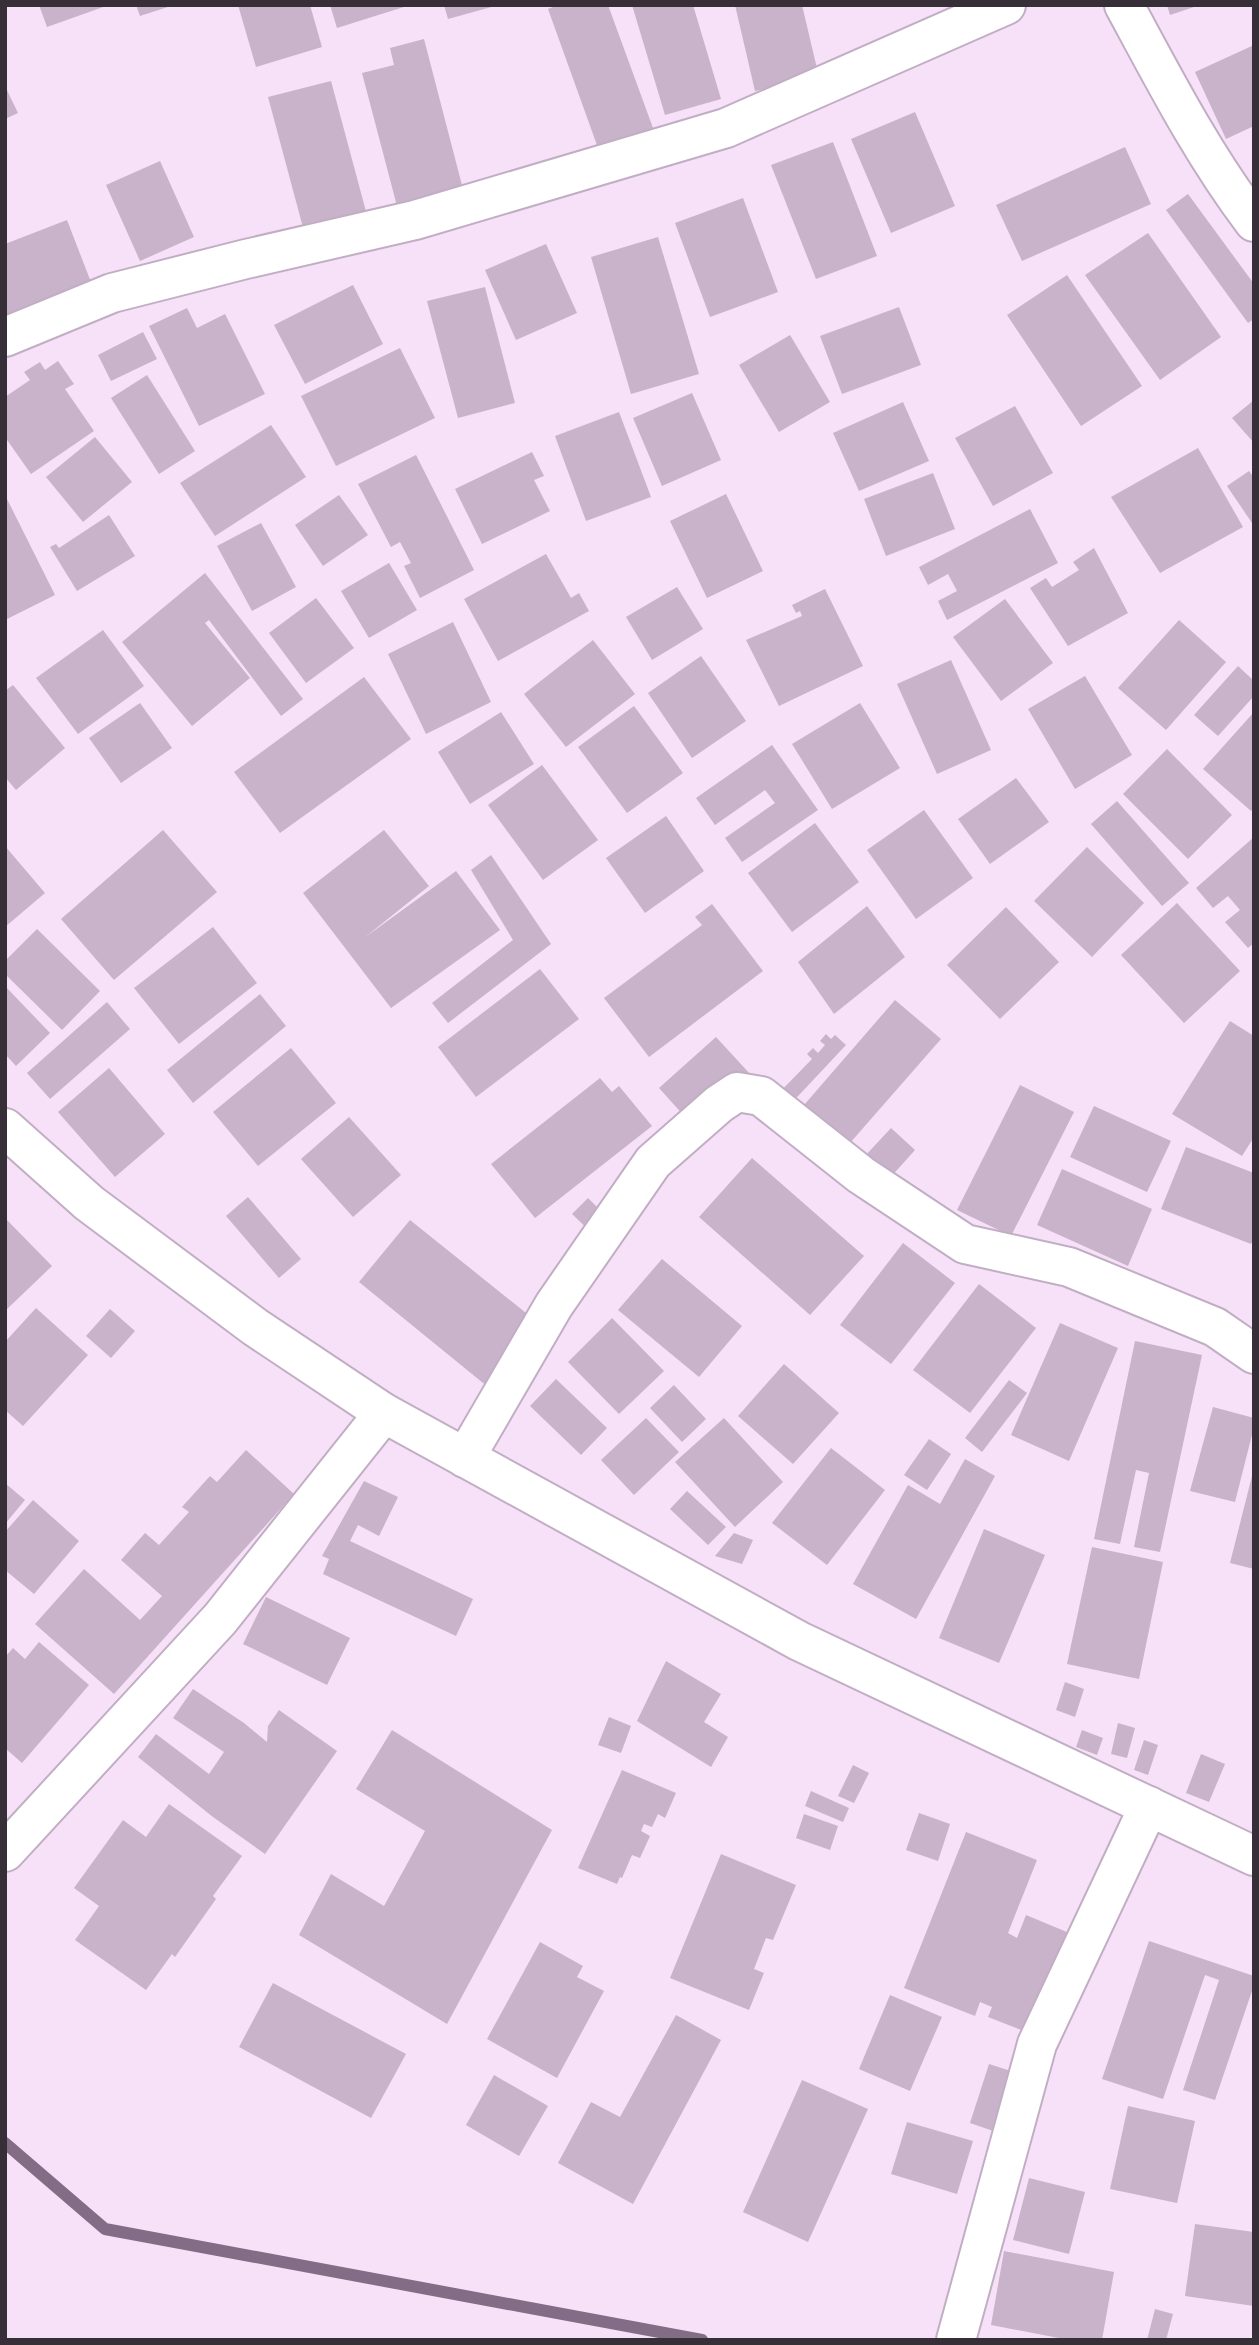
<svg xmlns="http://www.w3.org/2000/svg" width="1259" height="2345" font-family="Poppins,sans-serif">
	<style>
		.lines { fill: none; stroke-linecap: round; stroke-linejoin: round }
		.stream { stroke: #836d86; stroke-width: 12 }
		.building { fill: #c8b3ca }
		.street-casing { stroke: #c2aec4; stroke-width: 42 }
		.secondary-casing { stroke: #c2aec4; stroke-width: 42 }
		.street { stroke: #fff; stroke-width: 38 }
		.secondary { stroke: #fff; stroke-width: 38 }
	</style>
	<rect width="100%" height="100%" fill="#f6e1f8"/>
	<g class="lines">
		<polyline class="stream" points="5,2143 105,2229 702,2340"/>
	</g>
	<g class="building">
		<polygon points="39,5 106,5 106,6 47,27"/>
		<polygon points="136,5 171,5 171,6 140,16"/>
		<polygon points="238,5 310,5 322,47 256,67"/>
		<polygon points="330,5 407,5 407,6 337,28"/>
		<polygon points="444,5 495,5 495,6 448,19"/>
		<polygon points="558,5 608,5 653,128 598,148 548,9"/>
		<polygon points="632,5 693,5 721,99 665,115"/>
		<polygon points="735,5 802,5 819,77 755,91"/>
		<polygon points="1167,5 1197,5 1197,6 1170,15"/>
		<polygon points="424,39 464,193 398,210 362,73 394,65 390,48"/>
		<polygon points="1254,45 1254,126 1226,139 1195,72"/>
		<polygon points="331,81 368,219 305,235 268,97"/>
		<polygon points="5,86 18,113 5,119"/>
		<polygon points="915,112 955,206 891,233 851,139"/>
		<polygon points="833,142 877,256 816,279 771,165"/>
		<polygon points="1125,147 1151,204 1022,261 996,205"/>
		<polygon points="160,161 194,237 140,261 106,185"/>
		<polygon points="1188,194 1254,284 1254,319 1248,323 1166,210"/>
		<polygon points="743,198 778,292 710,317 675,223"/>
		<polygon points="67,220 94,290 5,324 5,244"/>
		<polygon points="1148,233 1221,337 1160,380 1085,275"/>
		<polygon points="658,237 699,374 631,394 591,257"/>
		<polygon points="546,244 577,313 516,340 485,270"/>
		<polygon points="1067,275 1142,386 1081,426 1007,315"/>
		<polygon points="353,285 383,344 305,384 274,325"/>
		<polygon points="485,287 515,403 458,418 427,301"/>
		<polygon points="899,307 921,365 842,394 820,336"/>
		<polygon points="187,308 197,328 225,314 265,394 199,426 149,326"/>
		<polygon points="143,332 157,359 111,381 98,355"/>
		<polygon points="790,335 830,402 779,432 739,365"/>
		<polygon points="400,348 435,418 336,466 301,396"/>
		<polygon points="58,361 74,384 65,389 94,431 31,474 5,437 5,397 30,380 24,372 40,362 45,370"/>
		<polygon points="147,375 195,451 159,474 111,398"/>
		<polygon points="692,393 721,460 662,486 633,418"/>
		<polygon points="1254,400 1254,443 1232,418"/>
		<polygon points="903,402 929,461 859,491 833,433"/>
		<polygon points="1015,406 1053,473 993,506 955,438"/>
		<polygon points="619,412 651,497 586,521 555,436"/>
		<polygon points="271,425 306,477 215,536 180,483"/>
		<polygon points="95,437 132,482 83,522 46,477"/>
		<polygon points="1198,448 1243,527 1160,573 1111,497"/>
		<polygon points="532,452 544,476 534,480 550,511 482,544 455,489"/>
		<polygon points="416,455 474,570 420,598 404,566 411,563 400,542 391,547 358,484"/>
		<polygon points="1249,471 1254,478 1252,523 1227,486"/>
		<polygon points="933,473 955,529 886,556 864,499"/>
		<polygon points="726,494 763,571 707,598 670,521"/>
		<polygon points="5,495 55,595 5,620"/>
		<polygon points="339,495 368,535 323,566 295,525"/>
		<polygon points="1030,509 1058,563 947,620 938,601 957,591 948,574 928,585 919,567"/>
		<polygon points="109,515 135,556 77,591 50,547 56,544 59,548"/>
		<polygon points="261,523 296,587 252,611 217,546"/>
		<polygon points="1094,548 1128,613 1068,646 1030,588 1046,578 1052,587 1079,570 1073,562"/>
		<polygon points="546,554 571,598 579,593 589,611 498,661 464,599"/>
		<polygon points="389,563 417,610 369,638 341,591"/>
		<polygon points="205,573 303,699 281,716 209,620 205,623 250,678 192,726 122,642"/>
		<polygon points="677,587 703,629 652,660 626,617"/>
		<polygon points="825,589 863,666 779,706 746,640 802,616 800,611 796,613 792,605"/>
		<polygon points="316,598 354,648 306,683 269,633"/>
		<polygon points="1005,599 1053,663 1001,701 953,637"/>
		<polygon points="1179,620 1226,662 1166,730 1118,688"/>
		<polygon points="453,622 491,702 426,734 388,654"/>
		<polygon points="103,630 144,686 78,734 36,678"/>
		<polygon points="593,640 635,694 566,747 524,694"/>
		<polygon points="701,656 746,721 692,758 648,693"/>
		<polygon points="951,660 991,750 937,774 897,684"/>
		<polygon points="1238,666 1254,681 1254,696 1218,736 1194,715"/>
		<polygon points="1085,676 1132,755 1075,789 1028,709"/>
		<polygon points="364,677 411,739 280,833 234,772"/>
		<polygon points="13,685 65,748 16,790 5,777 5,691"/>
		<polygon points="140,703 172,748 121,783 89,738"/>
		<polygon points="860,703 900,768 832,809 792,744"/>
		<polygon points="634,706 683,773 627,813 578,747"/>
		<polygon points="501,712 534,764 470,804 438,752"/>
		<polygon points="1254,712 1254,808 1251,811 1203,769"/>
		<polygon points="772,745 818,810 742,862 725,838 775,803 765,790 715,825 696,798"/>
		<polygon points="1167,749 1232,815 1188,859 1123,794"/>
		<polygon points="542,765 598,840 543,880 488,805"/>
		<polygon points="1016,778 1049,822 990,864 958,819"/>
		<polygon points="1117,801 1189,883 1162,906 1091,824"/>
		<polygon points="924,810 973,878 916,919 867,850"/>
		<polygon points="666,816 704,871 645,913 606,858"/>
		<polygon points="815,823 859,882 792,932 748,873"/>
		<polygon points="163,830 217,892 114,980 61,919"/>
		<polygon points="384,830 429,886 364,938 456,871 500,930 391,1008 303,893"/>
		<polygon points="1254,837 1254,943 1248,948 1225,922 1240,910 1228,896 1213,908 1196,888"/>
		<polygon points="5,846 45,893 5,927"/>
		<polygon points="1087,847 1144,903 1092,957 1034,901"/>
		<polygon points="491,855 551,944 448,1023 432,1003 513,940 471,870"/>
		<polygon points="1177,903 1240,971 1184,1023 1121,955"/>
		<polygon points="712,904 763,971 649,1057 604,998 702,925 695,917"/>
		<polygon points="867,906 905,957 834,1014 798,962"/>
		<polygon points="1006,907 1059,962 1000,1019 947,965"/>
		<polygon points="213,927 257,983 179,1044 134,988"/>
		<polygon points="37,929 100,991 62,1030 5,974 5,961"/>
		<polygon points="540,969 579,1019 476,1097 438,1047"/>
		<polygon points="5,986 50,1033 16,1066 5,1054"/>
		<polygon points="260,994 286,1026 193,1103 167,1070"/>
		<polygon points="895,1000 941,1039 843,1151 798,1112"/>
		<polygon points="107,1002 130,1029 50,1099 27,1073"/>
		<polygon points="1230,1021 1254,1036 1254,1137 1242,1156 1172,1114"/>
		<polygon points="826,1034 831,1039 835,1035 846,1045 785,1110 774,1098 812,1059 807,1054 813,1048 818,1053 825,1045 820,1041"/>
		<polygon points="716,1037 762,1087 704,1138 659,1088"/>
		<polygon points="291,1048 336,1103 258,1166 213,1112"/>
		<polygon points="109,1068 165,1134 115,1177 58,1112"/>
		<polygon points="600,1078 612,1092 619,1086 652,1126 535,1218 491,1164"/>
		<polygon points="1020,1085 1074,1112 1011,1236 957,1210"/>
		<polygon points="1094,1106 1171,1141 1147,1192 1070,1157"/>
		<polygon points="349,1117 401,1175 353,1217 301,1159"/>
		<polygon points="891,1128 915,1150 889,1179 865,1156"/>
		<polygon points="1186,1147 1254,1173 1254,1238 1251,1244 1161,1209"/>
		<polygon points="752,1158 864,1256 810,1315 699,1217"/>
		<polygon points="1062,1169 1152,1209 1128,1266 1037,1225"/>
		<polygon points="248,1197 301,1259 279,1278 226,1216"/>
		<polygon points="588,1198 610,1220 595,1236 572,1214"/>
		<polygon points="5,1218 52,1266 5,1311"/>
		<polygon points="410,1220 551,1333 499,1396 359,1282"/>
		<polygon points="903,1243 955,1283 891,1364 840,1325"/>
		<polygon points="662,1259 742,1326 699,1377 618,1310"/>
		<polygon points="979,1284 1036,1328 970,1413 913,1370"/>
		<polygon points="36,1308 88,1355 23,1426 5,1410 5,1342"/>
		<polygon points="110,1309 135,1331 111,1358 86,1336"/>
		<polygon points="612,1318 664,1371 619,1414 568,1362"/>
		<polygon points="1060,1323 1118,1348 1069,1461 1011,1435"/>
		<polygon points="1135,1341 1202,1355 1160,1552 1134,1547 1149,1473 1136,1470 1120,1544 1094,1539"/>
		<polygon points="784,1364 839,1413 793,1464 738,1416"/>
		<polygon points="556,1379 607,1428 581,1455 530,1406"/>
		<polygon points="1009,1380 1027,1393 982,1452 965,1438"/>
		<polygon points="674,1385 706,1419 682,1442 650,1408"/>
		<polygon points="1213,1407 1254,1418 1254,1427 1235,1502 1190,1491"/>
		<polygon points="646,1418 679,1452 634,1495 601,1460"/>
		<polygon points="724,1418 783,1482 735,1527 675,1462"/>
		<polygon points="929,1439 951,1454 927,1490 904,1475"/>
		<polygon points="831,1448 885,1490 827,1565 772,1523"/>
		<polygon points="246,1450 294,1494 114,1694 35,1624 84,1569 140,1620 162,1596 121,1560 145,1533 159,1545 189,1512 182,1507 210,1476 217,1482"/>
		<polygon points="965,1459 995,1476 916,1619 853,1584 908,1485 940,1504"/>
		<polygon points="1253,1472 1254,1472 1254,1569 1230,1563"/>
		<polygon points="364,1481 398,1497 379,1536 358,1525 350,1541 473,1599 456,1636 323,1574 329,1559 322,1556"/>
		<polygon points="5,1483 25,1500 5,1524"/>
		<polygon points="687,1491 726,1527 708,1545 670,1509"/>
		<polygon points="33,1500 79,1541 34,1594 5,1570 5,1532"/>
		<polygon points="984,1529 1045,1555 999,1663 939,1638"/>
		<polygon points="734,1533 753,1540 742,1564 715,1556"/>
		<polygon points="1092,1547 1163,1562 1139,1679 1067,1664"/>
		<polygon points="266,1597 350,1638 327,1685 243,1644"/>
		<polygon points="39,1642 89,1685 22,1763 5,1748 5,1657 13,1648 25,1659"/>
		<polygon points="666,1661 721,1694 704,1722 728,1737 711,1767 637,1721"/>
		<polygon points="1065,1682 1084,1689 1075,1717 1056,1710"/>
		<polygon points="193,1689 244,1723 267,1742 268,1726 279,1710 337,1751 265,1854 213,1817 138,1757 156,1734 209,1774 224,1752 173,1718"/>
		<polygon points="609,1717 631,1726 621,1753 598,1745"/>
		<polygon points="1118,1723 1135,1728 1127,1758 1111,1754"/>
		<polygon points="392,1730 552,1830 447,2024 299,1935 331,1874 384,1906 425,1831 356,1789"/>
		<polygon points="1082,1730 1103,1738 1097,1755 1076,1747"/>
		<polygon points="1144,1740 1158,1745 1148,1775 1134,1770"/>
		<polygon points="1201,1754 1225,1764 1209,1802 1186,1793"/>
		<polygon points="853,1765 869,1773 854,1803 838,1796"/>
		<polygon points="622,1770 676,1793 665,1818 658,1814 652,1827 644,1824 641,1831 650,1836 640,1858 632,1855 622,1878 620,1877 617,1884 578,1868"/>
		<polygon points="811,1791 849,1808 843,1822 805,1806"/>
		<polygon points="169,1804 242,1856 213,1896 216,1899 175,1957 172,1954 146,1990 75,1940 99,1906 74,1888 123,1820 146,1837"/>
		<polygon points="919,1813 950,1824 938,1861 906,1850"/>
		<polygon points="804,1814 838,1826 830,1850 796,1838"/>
		<polygon points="966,1832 1037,1860 1008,1933 1017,1938 1026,1915 1074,1935 1034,2035 988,2017 992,2007 980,2002 975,2016 904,1988"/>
		<polygon points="721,1854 796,1885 773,1940 766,1938 754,1969 764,1973 749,2010 670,1978"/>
		<polygon points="1149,1941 1254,1976 1254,1985 1215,2100 1183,2090 1219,1980 1205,1975 1163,2099 1102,2079"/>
		<polygon points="540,1942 583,1966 577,1977 604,1991 557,2078 487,2039"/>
		<polygon points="273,1983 406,2054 371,2118 239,2047"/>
		<polygon points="890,1995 942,2017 910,2091 859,2069"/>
		<polygon points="676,2015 721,2040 633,2204 558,2163 591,2102 620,2117"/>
		<polygon points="989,2064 1017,2073 999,2133 970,2123"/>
		<polygon points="494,2075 548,2106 519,2156 466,2125"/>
		<polygon points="802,2080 868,2109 808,2242 743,2212"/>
		<polygon points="1128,2106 1195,2121 1177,2203 1110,2189"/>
		<polygon points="907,2122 973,2141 957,2194 891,2174"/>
		<polygon points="1029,2178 1085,2192 1069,2254 1013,2240"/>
		<polygon points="1195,2224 1254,2232 1254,2306 1185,2296"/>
		<polygon points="1004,2251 1114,2272 1102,2340 1069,2340 991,2325"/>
		<polygon points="1155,2309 1173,2314 1166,2340 1147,2340"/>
	</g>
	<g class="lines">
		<g class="street-casing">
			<g id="street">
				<path d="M 1124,5 C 1164,79 1203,155 1254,222"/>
				<polyline points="5,337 112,293 246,259 415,220 726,128 1006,5"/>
				<polyline points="465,1458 554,1305 653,1162 719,1104 737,1092 761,1096 861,1175 965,1244 1069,1267 1215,1327 1254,1354"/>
				<polyline points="5,1852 220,1619 384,1413"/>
				<polyline points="956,2340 1037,2044 1149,1806"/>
			</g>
		</g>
		<g class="secondary-casing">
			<polyline id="secondary" points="5,1128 89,1203 255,1327 384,1413 799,1641 1254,1856"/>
		</g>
		<use href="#street" class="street"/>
		<use href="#secondary" class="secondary"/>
	</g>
	<rect width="1259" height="2345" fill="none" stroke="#372f38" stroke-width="14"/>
</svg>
